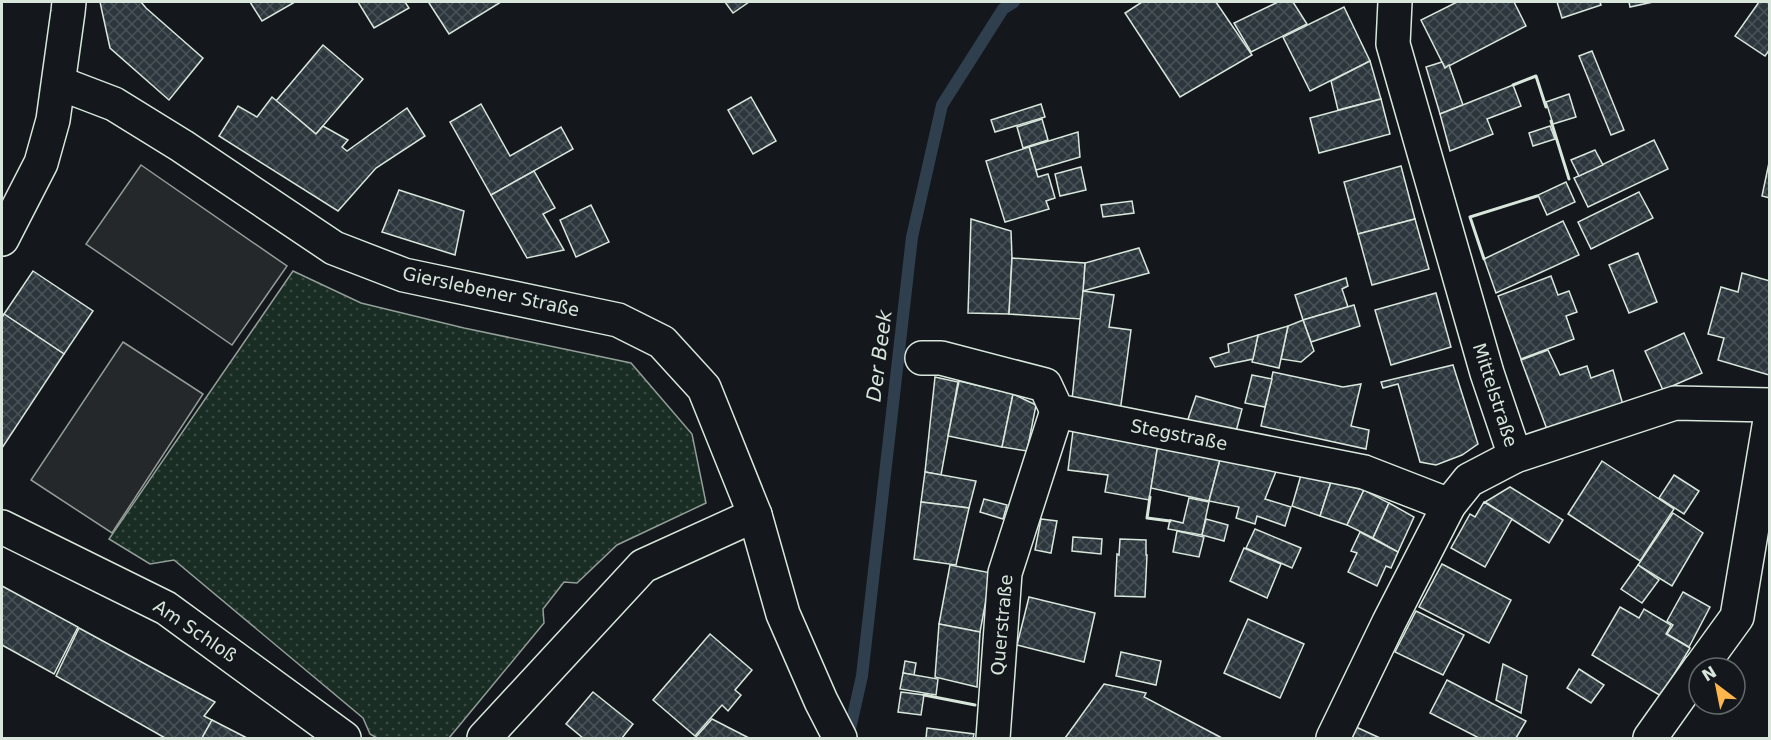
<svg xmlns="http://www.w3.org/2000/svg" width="1771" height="740" font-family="'DejaVu Sans',sans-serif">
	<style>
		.grass { fill: url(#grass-dots); stroke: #939e99; stroke-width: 1.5 }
		.parking { fill: #24282b; stroke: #939e99; stroke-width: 1.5 }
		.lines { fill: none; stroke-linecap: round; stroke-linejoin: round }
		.stream { stroke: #2f3f4d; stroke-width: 12 }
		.building { fill: url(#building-cross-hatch); stroke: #d8e6dc; stroke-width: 1.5 }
		.minor-casing { stroke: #d8e6dc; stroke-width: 36 }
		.minor { stroke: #14181c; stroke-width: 33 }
		.wall { stroke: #d8e6dc; stroke-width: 3 }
		.labels { text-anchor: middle; stroke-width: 4.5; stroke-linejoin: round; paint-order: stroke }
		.street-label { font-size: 18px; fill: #d8e6dc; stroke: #14181c }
		.water-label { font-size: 20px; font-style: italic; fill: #d8e6dc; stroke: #14181c }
	</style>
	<defs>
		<pattern id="grass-dots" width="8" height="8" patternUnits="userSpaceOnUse" patternTransform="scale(1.5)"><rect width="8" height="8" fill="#1a2d24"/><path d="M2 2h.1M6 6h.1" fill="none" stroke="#3b4b43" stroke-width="1.8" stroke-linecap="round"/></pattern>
		<pattern id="building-cross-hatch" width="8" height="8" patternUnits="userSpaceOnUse" patternTransform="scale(1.5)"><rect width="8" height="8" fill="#2c363c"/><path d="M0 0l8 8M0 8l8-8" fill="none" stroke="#4a5358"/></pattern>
	</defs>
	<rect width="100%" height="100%" fill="#14181c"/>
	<polygon class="grass" points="293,271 361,303 464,328 631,363 692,434 706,503 617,545 577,583 564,582 543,609 544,623 449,738 377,738 370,734 363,718 174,560 150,564 109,539"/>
	<g class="parking">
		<polygon points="141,165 287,266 232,345 86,244"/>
		<polygon points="123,342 203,394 112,533 31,480"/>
	</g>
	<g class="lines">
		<polyline class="stream" points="848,738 862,676 912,237 942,105 1003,9 1014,2"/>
	</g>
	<g class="building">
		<polygon points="100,2 141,2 146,8 203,58 169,100 110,48"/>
		<polygon points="250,2 295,2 262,21"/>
		<polygon points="358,2 405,2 409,8 374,28"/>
		<polygon points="431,2 501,2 449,34 429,3"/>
		<polygon points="725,2 749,2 733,13"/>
		<polygon points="1142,2 1216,2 1252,55 1180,97 1125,13"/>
		<polygon points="1278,2 1293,2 1307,24 1251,52 1234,23"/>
		<polygon points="1457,2 1514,2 1526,26 1445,68 1421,20"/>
		<polygon points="1557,2 1600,2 1601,5 1562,18"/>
		<polygon points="1629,2 1653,2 1630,7"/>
		<polygon points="1759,2 1770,2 1770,49 1765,56 1735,36"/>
		<polygon points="1344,7 1370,61 1310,91 1283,37"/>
		<polygon points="323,45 363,79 316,134 276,101"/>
		<polygon points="1592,51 1624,130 1611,135 1579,56"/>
		<polygon points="1370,61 1381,99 1338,110 1331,81"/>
		<polygon points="1442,62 1445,68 1449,65 1463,105 1440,114 1426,67"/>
		<polygon points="1513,85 1521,106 1487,119 1493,134 1450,151 1440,114"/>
		<polygon points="1569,94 1576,117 1553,124 1546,102"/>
		<polygon points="272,97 316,134 323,126 348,140 342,147 347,151 407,108 425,136 376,168 338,211 219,136 238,106 257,117"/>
		<polygon points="751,97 776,141 753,154 728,110"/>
		<polygon points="1381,99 1390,134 1319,153 1310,118"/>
		<polygon points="481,104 510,156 561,127 573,149 491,195 450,122"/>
		<polygon points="1041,104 1045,117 995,132 991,120"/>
		<polygon points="1042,119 1048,140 1023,148 1017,127"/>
		<polygon points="1550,126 1555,139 1533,146 1529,133"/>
		<polygon points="1078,132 1080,157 1036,170 1029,147"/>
		<polygon points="1654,140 1668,169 1588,207 1574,178"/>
		<polygon points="1029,147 1038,177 1048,174 1055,198 1046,201 1049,209 1005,222 986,161"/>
		<polygon points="1595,150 1603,165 1579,176 1571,160"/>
		<polygon points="1770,158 1770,198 1762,196"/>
		<polygon points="1401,166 1415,219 1358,234 1344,182"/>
		<polygon points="1081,167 1086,190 1060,196 1055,174"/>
		<polygon points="534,171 555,208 543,214 564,250 527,258 491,195"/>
		<polygon points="1566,182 1575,202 1547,215 1538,195"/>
		<polygon points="399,190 464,211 455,255 382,232"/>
		<polygon points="1639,192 1653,218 1591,249 1578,222"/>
		<polygon points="1132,201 1134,213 1103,217 1101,205"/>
		<polygon points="591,205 609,242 576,257 560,220"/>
		<polygon points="971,219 1011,231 1012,258 1009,314 968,313"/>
		<polygon points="1415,219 1429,269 1372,285 1358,234"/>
		<polygon points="1563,221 1579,255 1496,293 1484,259"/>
		<polygon points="1139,248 1149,273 1083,291 1085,263"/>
		<polygon points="1638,253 1657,302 1629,313 1609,265"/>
		<polygon points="1012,258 1085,263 1081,319 1009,314"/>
		<polygon points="33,271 93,311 64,354 4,314"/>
		<polygon points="1742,273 1770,281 1769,375 1718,360 1724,338 1708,334 1721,287 1738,292"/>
		<polygon points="1551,276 1558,295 1569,291 1577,312 1566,316 1574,339 1521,359 1498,296"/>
		<polygon points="1346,278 1348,286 1342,289 1348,307 1303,320 1295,295"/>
		<polygon points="1083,291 1114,295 1109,327 1131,330 1120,412 1072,400"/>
		<polygon points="1436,293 1451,347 1391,365 1375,310"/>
		<polygon points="1354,305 1360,326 1311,342 1303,320"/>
		<polygon points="4,314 64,354 2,448 2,318"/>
		<polygon points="1303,320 1314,351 1301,362 1281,359 1288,326"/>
		<polygon points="1288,326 1279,368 1252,362 1258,335"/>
		<polygon points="1684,333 1702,373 1663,390 1645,351"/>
		<polygon points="1258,335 1253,359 1215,367 1210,358 1229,352 1228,344"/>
		<polygon points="1548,350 1560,375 1587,366 1591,378 1613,370 1623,405 1548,432 1521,360"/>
		<polygon points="1453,365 1478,444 1462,455 1436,465 1420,462 1398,384 1383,388 1381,382"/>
		<polygon points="1273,372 1343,387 1361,384 1351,426 1369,430 1366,449 1261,426"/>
		<polygon points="1252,375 1272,379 1265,407 1245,403"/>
		<polygon points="935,377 958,382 941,475 925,472"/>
		<polygon points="959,381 1013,394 1002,447 948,436"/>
		<polygon points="1013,394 1036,405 1027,451 1002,447"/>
		<polygon points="1196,396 1242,409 1235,435 1186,425"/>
		<polygon points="1073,431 1158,444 1149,500 1105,492 1108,475 1068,470"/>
		<polygon points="1158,444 1221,456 1209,501 1151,488"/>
		<polygon points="1221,456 1277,469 1265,499 1291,507 1285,526 1257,516 1255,524 1236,518 1239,507 1209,501"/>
		<polygon points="1602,461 1674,509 1640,561 1568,514"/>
		<polygon points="925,472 976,481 969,508 921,502"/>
		<polygon points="1301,475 1331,482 1320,516 1292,506"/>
		<polygon points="1674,475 1699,491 1684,514 1659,498"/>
		<polygon points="1331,482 1364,490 1347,525 1320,516"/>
		<polygon points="1510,487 1563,520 1549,543 1485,502"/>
		<polygon points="1364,490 1389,503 1373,538 1347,525"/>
		<polygon points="1189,498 1209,502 1202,535 1168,529 1170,520 1183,523"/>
		<polygon points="984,499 1007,505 1003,519 980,512"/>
		<polygon points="921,502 969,508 956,565 914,559"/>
		<polygon points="1484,502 1512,519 1485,567 1451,548 1470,514 1475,517"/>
		<polygon points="1389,503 1414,517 1398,552 1373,538"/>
		<polygon points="1673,513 1703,533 1672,586 1638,565"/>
		<polygon points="1041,519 1057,521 1051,553 1035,550"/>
		<polygon points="1206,519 1228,525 1224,541 1202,535"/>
		<polygon points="1255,529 1301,548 1292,568 1246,548"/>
		<polygon points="1177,531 1204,537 1199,557 1173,552"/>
		<polygon points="1360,532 1398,552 1391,568 1386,566 1377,586 1348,572 1357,553 1351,551"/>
		<polygon points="1073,537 1102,539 1101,554 1072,551"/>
		<polygon points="1120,539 1146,540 1146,555 1147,555 1145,597 1115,596 1117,554 1119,555"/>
		<polygon points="1244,548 1281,564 1267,598 1230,581"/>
		<polygon points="1442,564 1511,600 1489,643 1419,607"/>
		<polygon points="950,565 991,573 980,632 939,624"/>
		<polygon points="1638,565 1659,580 1642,603 1621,589"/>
		<polygon points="2,586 78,627 54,674 2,645"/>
		<polygon points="1683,592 1710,607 1689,647 1667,634 1673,625 1667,621"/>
		<polygon points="1029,597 1095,613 1084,662 1017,645"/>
		<polygon points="1620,607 1639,618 1644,609 1671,625 1666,634 1690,648 1661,696 1592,655"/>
		<polygon points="1416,611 1464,635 1443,675 1395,652"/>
		<polygon points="1248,619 1304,644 1280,698 1224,673"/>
		<polygon points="939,624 980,632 977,687 935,677"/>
		<polygon points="79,628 215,702 204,716 212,720 202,738 165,738 56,676"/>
		<polygon points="710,634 752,670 735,690 741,695 728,711 722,705 695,736 653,700"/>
		<polygon points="1121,652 1161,661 1156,685 1116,676"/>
		<polygon points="905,661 916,663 914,675 903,673"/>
		<polygon points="1503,664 1527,676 1521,713 1496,700"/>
		<polygon points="1579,669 1604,685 1591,703 1567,688"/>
		<polygon points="903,673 938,679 936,695 900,689"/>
		<polygon points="1447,680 1526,721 1516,738 1479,738 1430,713"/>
		<polygon points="1104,684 1146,693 1144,697 1222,738 1065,738"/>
		<polygon points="593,692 633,724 622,738 583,738 566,724"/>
		<polygon points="901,692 924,695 921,715 898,712"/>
		<polygon points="712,719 749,738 695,738"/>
		<polygon points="212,720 247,738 202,738"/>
		<polygon points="1356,727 1380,738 1350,738"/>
		<polygon points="927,728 974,734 973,738 926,738"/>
	</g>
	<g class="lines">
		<g class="minor-casing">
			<g id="minor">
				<polyline points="1395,2 1393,44 1487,373 1515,456"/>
				<polyline points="59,83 114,104 182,146 334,248 404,275 618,320 662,342 704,388 755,515 783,614 821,701 840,738"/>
				<polyline points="2,239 41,163 53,120 68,12 69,2"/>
				<polyline points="922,358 941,358 1045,385 1057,411 1364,472 1449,505"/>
				<polyline points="2,527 166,608 344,738"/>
				<polyline points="1700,668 1737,617 1770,420"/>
				<polyline points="484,738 643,566 755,515"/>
				<polyline points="993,738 1005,573 1057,411"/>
				<polyline points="1333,738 1389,622 1449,505 1469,480 1515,456 1675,403 1770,405"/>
				<polyline points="1650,738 1699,669"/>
			</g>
		</g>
		<use href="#minor" class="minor"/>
		<g class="wall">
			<polyline points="1513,85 1536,76 1546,107"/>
			<polyline points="1551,121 1569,179"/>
			<polyline points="1484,259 1470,217 1537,196"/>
			<polyline points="1150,497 1147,518 1170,521"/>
			<polyline points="924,695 975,705"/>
		</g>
	</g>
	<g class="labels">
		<g class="street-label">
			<text transform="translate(491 292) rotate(12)" y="6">Gierslebener Straße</text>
			<text transform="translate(1495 395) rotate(72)" y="6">Mittelstraße</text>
			<text transform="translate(1179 435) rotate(11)" y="6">Stegstraße</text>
			<text transform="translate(1002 625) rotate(-85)" y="6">Querstraße</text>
			<text transform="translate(195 631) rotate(34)" y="6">Am Schloß</text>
		</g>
		<g class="water-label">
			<text transform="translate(879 356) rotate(-83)" y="7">Der Beek</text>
		</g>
	</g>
	<rect width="1771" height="740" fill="none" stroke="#d8e6dc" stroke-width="6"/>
	<g transform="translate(1717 686) rotate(328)"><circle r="28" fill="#14181c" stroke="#626a69" stroke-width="1.5"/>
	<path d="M0-4.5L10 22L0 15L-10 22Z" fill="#ffb74d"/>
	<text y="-9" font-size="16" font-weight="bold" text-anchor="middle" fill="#d8e6dc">N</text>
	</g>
</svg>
